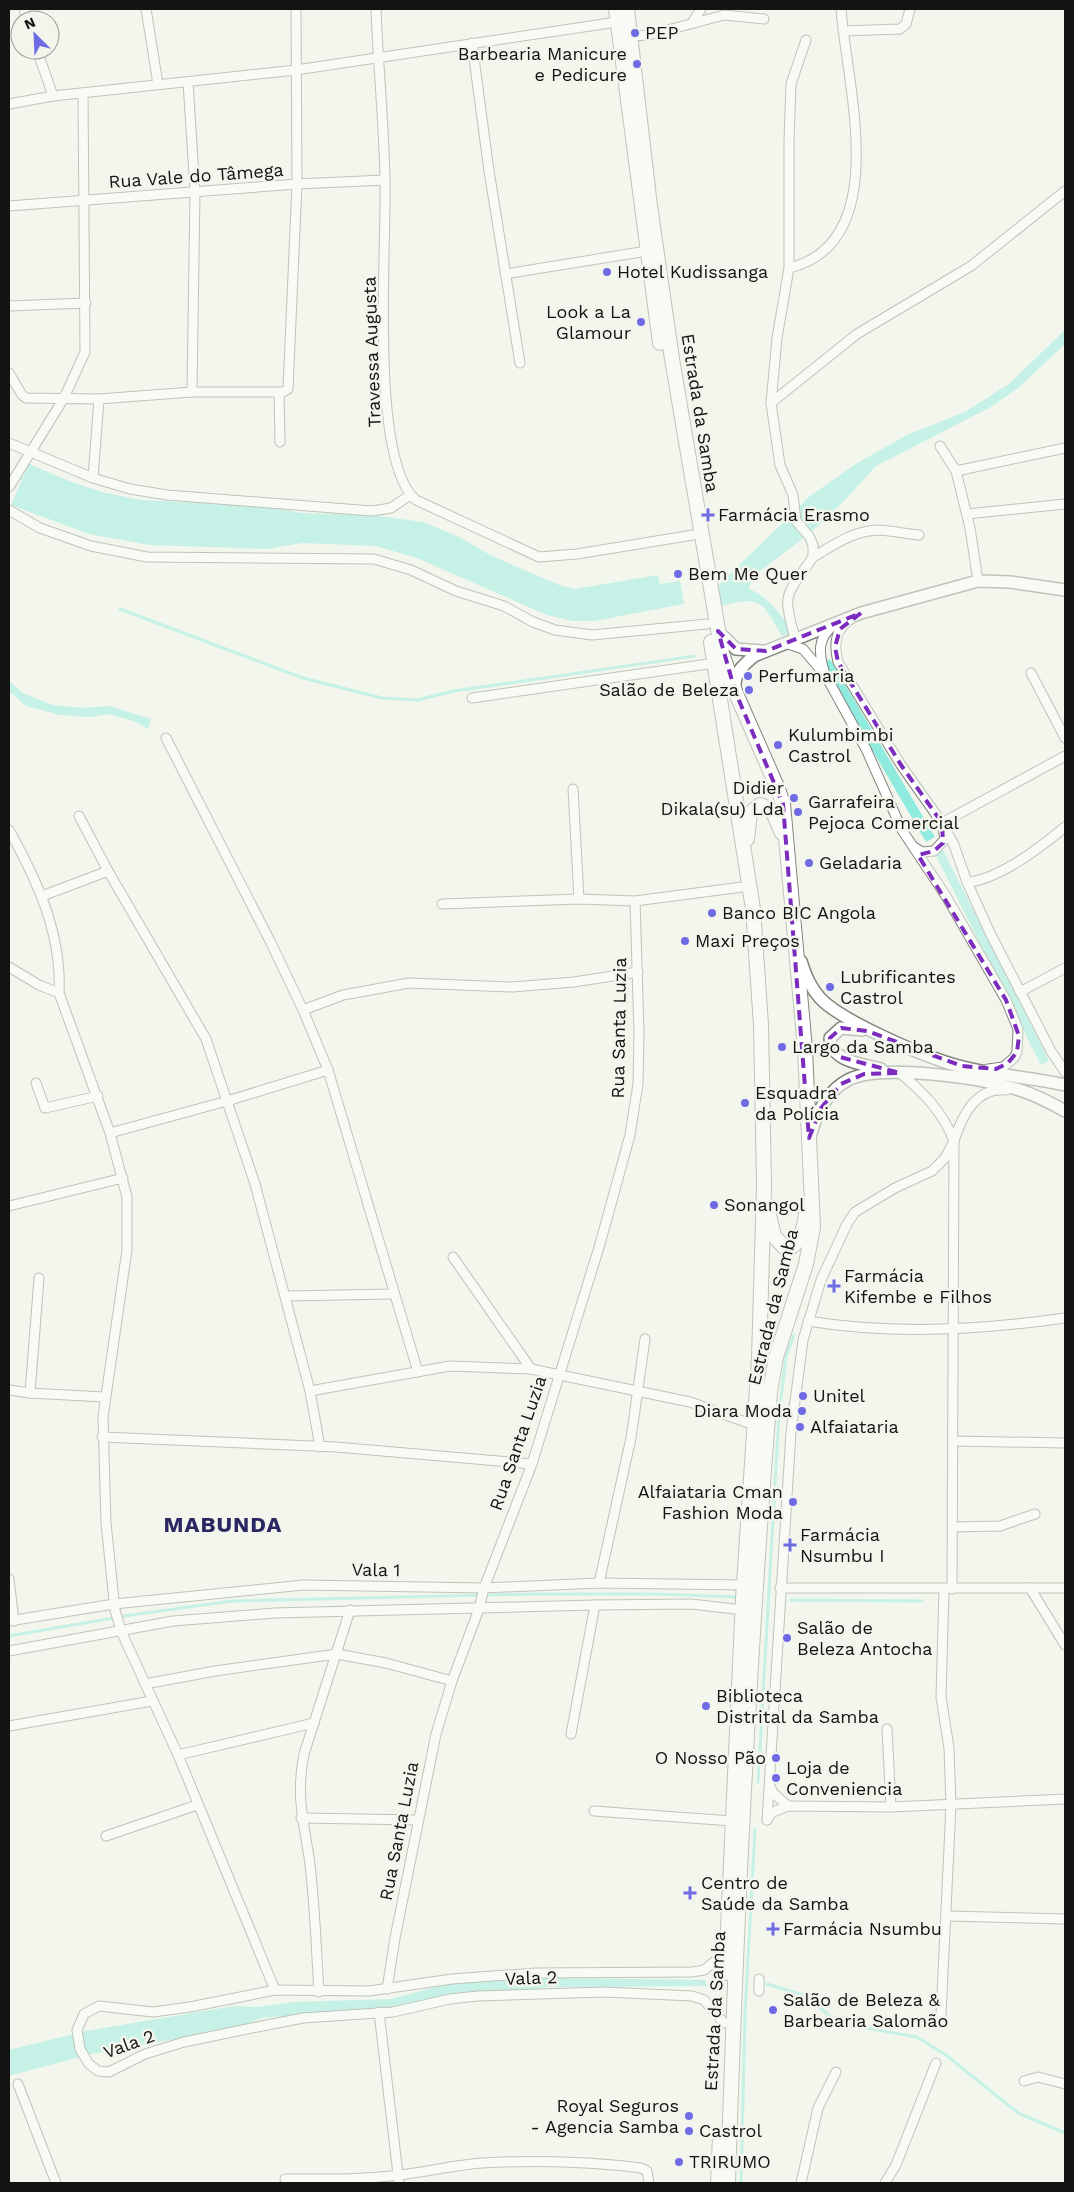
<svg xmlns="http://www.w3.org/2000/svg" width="1074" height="2192" font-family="'Work Sans',sans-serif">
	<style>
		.water { fill: #8febde }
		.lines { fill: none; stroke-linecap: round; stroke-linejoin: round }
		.stream { stroke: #8febde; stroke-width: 3 }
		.street-casing { stroke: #83867d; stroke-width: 11 }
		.secondary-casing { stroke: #83867d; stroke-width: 14 }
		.primary-casing { stroke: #83867d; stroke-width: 16 }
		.street { stroke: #fff; stroke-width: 9 }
		.secondary { stroke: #fff; stroke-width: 11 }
		.primary { stroke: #fff; stroke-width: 14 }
		.marked { fill: none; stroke: #7b2cbf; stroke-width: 4; stroke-dasharray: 10 6; stroke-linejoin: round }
		.poi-dot { fill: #6f6be5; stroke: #f3f5ec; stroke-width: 2 }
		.labels { text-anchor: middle; stroke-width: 5; stroke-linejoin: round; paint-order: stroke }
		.poi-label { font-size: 18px; fill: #131411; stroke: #f3f5ec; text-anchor: start }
		.street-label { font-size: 18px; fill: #131411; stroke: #f3f5ec }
		.district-label { font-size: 22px; font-weight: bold; letter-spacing: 1px; fill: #292761; stroke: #f3f5ec }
	</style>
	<rect width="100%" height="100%" fill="#f3f5ec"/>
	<g class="water">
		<path d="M 1065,330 L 1065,344 L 1017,389 L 989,408 L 876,466 L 842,503 L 810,533 L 751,578 L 749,589 C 769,597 780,614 793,632 L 782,636 C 762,602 762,595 721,606 L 719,585 L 810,496 L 859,462 L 907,435 L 965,412 L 1009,384 Z"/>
		<polygon points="29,464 69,481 102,492 140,500 263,506 301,513 371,515 423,522 459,537 492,556 559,585 575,589 658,575 660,584 680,581 684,604 594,621 573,621 547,615 417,558 376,546 302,543 267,549 150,545 89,534 11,505"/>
		<polygon points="830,659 935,837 926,842 822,664"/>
		<polygon points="9,681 23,693 52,705 83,708 109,706 151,719 148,729 134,721 108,714 90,717 60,715 26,706 9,691"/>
		<polygon points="943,850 1049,1061 1041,1065 935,854"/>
		<polygon points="546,1978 706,1980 706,1986 546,1987 514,1994 394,2009 261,2018 238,2028 91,2054 9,2076 9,2050 86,2031 234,2006 258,2007 294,2002 391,1999 447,1984"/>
	</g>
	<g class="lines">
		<g class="stream">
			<polyline points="9,474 26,480"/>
			<polyline points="120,609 303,678 382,698 417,700 454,691 695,656"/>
			<polyline points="791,1600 922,1601"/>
			<polyline points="9,1636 131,1615 232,1601 536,1594 656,1594 738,1597"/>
			<polyline points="758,1782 779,1414 786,1357 794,1335"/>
			<polyline points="767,1984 806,1996 838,2023 917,2037 946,2055 1018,2113 1065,2133"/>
			<polyline points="741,2183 745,2014 755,1830"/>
		</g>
		<g class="street-casing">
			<g id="street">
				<polyline points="24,9 27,20"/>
				<polyline points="146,9 158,84"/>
				<path d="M 376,9 C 378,66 384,123 385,180 C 387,244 369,461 416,500 L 539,557 L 577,554 L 693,535"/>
				<polyline points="692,23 701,9"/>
				<polyline points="843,31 900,29 906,24 910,9"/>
				<polyline points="631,36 649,35 724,15 764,19"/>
				<polyline points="472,43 489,171 520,363"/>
				<polyline points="37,50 53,96"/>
				<polyline points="188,82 195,191 192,392"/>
				<polyline points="9,104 53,96 296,70 617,22"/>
				<polyline points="9,206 297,184 385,180"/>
				<path d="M 789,268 C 894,243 846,83 841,9"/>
				<polyline points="505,274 647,251"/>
				<polyline points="9,306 86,303"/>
				<polyline points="9,373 22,395 26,398 99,399 192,392 283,392 288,389 297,184 296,9"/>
				<polyline points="279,392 280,442"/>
				<polyline points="771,403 857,334 971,266 1065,191"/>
				<polyline points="9,443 93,478 130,489 167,495 372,511 391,508 410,495"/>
				<polyline points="940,446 956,471 970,528 978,581"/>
				<polyline points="956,471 1065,448"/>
				<polyline points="93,478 99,399"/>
				<polyline points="9,487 64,398 85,352 83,93"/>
				<polyline points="9,510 40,528 91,546 147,557 374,559 411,570 456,591 504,606 533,622 555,630 592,635 707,624"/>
				<polyline points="967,514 1065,504"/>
				<path d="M 813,557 C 832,546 853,531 877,530 C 891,530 905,534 919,535"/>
				<path d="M 851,619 C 834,629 834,646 838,662 L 901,765 L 942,823 L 954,845 L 967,882 L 990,933 L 1051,1051 L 1065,1072"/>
				<path d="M 795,638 C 781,590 787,596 813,557 L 813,545 L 809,536 L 796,521 L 793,495 L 780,465 L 771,403 L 777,338 L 789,268 L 789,141 L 791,84 L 806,40"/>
				<polyline points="785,643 803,649 826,676 866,749 902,830 946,896 1006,1000 1018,1029 1017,1052 1014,1058 1003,1067 988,1069"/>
				<path d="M 824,671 C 819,654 817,638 833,626"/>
				<polyline points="1031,673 1065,738"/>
				<polyline points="472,698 715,663"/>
				<polyline points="166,738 271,943 303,1010 328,1070 418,1372"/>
				<polyline points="573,789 579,899"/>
				<polyline points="79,816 108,871 206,1039 255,1184 310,1391 320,1447"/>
				<path d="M 9,830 C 37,880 62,934 59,993"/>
				<polyline points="914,847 922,852 934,851 945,839 942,823 1065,756"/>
				<path d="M 967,882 C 999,880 1041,847 1065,827"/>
				<polyline points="42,896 108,871"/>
				<polyline points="442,904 579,899 635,901 750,886"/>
				<polyline points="9,967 39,985 59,993 110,1133 127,1197 127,1250 103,1417 106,1523 115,1610 121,1631 178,1755 275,1990"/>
				<polyline points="1020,992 1065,968"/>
				<polyline points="303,1010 343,995 409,983 512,987 574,982 638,972"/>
				<path d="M 900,1073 C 923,1092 943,1112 954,1141"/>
				<polyline points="36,1083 45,1108 98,1096"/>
				<polyline points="110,1133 227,1101 328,1070"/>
				<polyline points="9,1206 123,1178"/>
				<polyline points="453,1257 531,1369"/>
				<polyline points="286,1296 393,1294"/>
				<path d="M 808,1321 C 892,1335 981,1330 1065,1318"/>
				<polyline points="9,1390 30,1393 104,1397"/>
				<polyline points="310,1391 450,1366 531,1369 690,1402 754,1425"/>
				<polyline points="30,1393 39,1278"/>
				<polyline points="102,1437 336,1447 532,1464"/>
				<polyline points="954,1441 1065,1443"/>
				<polyline points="954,1527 1000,1526 1035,1514"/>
				<polyline points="9,1579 14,1621"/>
				<polyline points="599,1583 631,1438 645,1339"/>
				<polyline points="780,1588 1065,1588"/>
				<polyline points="1030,1588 1065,1645"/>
				<path d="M 952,1589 L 954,1141 C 962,1116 976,1086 1007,1090"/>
				<polyline points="9,1621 114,1604 303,1585 484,1588 599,1583 745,1585"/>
				<polyline points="9,1651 173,1621 275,1613 595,1605 691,1604 743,1610"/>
				<polyline points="145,1684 215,1671 337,1654 386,1663 452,1681"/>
				<polyline points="9,1726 152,1701"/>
				<polyline points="887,1729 891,1807"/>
				<polyline points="571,1734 595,1605"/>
				<polyline points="178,1755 314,1723"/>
				<polyline points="770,1786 773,1793 788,1806"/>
				<polyline points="594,1811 732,1821"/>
				<polyline points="301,1818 418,1820"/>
				<polyline points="767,1820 791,1432 803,1340 821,1280 847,1224 855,1212 895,1188 932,1171 945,1158 954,1141"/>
				<polyline points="767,1820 771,1813 788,1806 891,1807 1065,1799"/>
				<polyline points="106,1836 197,1805"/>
				<polyline points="947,1916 1065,1919"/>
				<polyline points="387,1989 395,1938 436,1734 452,1681 479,1609 484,1588 532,1464 548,1412 600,1244 630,1135 638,1084 639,1033 635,901"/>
				<polyline points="759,1991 759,1979"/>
				<path d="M 319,1992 C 316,1947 315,1902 309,1857 C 303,1819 296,1794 304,1754 L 350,1610"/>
				<polyline points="379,2012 399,2183"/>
				<polyline points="941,2015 951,1805 949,1748 941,1697 944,1590"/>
				<polyline points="724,2023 704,2000 692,1996 604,1992 478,1996 450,1999 393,2012 303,2018 257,2027 184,2042 145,2054 109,2072 98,2071 89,2064 80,2049 77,2030 84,2014 99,2006 153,2012 190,2007 275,1990 369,1991 452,1979 536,1973 692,1972 704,1970 726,1952"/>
				<polyline points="1024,2081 1038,2077 1065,2084"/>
				<polyline points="18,2084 56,2183"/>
				<path d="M 285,2179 C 323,2179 361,2180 399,2175 C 427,2172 454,2165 482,2163 C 536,2160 588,2161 641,2168 L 647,2171 L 649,2183"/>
				<polyline points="801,2183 818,2108 836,2072"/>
				<polyline points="885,2183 896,2165 936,2063"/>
			</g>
		</g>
		<g class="secondary-casing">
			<g id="secondary">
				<polyline points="718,631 736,649 762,651"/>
				<path d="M 735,689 C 734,673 742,666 754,656 L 861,613 L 978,581 L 1010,582 L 1065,590"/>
				<path d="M 801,961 C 805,975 810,987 820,998 C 840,1020 915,1052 945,1062 C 984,1075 1026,1076 1065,1085"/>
				<path d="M 862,1030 L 841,1028 L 830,1038 C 831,1062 863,1064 881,1069"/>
				<path d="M 811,1134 C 817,1112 827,1091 848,1080 C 880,1063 978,1078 1013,1088 C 1032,1093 1049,1102 1065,1111"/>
			</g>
		</g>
		<g class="primary-casing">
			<g id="primary">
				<polyline points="616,9 660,343"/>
				<path d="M 627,9 L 650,206 L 672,359 L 722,653 L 735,691 L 778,789 L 783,804 L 805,1049 L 813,1227 L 806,1264 L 776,1357 L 770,1392 C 749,1655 736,1919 728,2183"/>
				<polyline points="711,642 753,909 761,1025 764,1185 759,1358 743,1599 726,1973"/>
				<polyline points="747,839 750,813 760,805 772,810 782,833"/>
				<path d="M 769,1215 L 774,1236 L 786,1249 C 804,1244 804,1225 807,1207"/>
				<polyline points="718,2183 720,2135"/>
			</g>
		</g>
		<use href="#street" class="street"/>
		<use href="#secondary" class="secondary"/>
		<use href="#primary" class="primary"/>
	</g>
	<path d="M0 0H1074V2192H0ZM 861,613 L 840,629 L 835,647 L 838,662 L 901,765 L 942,823 L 943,843 L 934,851 L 918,855 L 1006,1000 L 1019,1036 L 1017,1052 L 1008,1063 L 996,1069 L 962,1066 L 867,1031 L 841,1028 L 830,1038 L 832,1048 L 840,1057 L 900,1073 L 864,1074 L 841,1084 L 821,1108 L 809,1138 L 783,804 L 735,691 L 718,631 L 736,649 L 766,651 Z" fill="#f3f5ec" fill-opacity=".55" fill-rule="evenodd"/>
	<path class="marked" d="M 861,613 L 840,629 L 835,647 L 838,662 L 901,765 L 942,823 L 943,843 L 934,851 L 918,855 L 1006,1000 L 1019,1036 L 1017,1052 L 1008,1063 L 996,1069 L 962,1066 L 867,1031 L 841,1028 L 830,1038 L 832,1048 L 840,1057 L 900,1073 L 864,1074 L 841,1084 L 821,1108 L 809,1138 L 783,804 L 735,691 L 718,631 L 736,649 L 766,651 Z"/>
	<g class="poi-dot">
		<circle cx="635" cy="33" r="5"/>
		<circle cx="637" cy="64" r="5"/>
		<circle cx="607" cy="272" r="5"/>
		<circle cx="641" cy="322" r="5"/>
		<path d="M705.5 507.5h5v5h5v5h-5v5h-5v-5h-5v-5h5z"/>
		<circle cx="678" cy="574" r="5"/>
		<circle cx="748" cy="676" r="5"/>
		<circle cx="749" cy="690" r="5"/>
		<circle cx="778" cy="745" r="5"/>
		<circle cx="794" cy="798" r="5"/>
		<circle cx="798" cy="812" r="5"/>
		<circle cx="809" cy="863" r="5"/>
		<circle cx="712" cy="913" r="5"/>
		<circle cx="685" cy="941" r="5"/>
		<circle cx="830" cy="987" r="5"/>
		<circle cx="782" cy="1047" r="5"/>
		<circle cx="745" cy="1103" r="5"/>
		<circle cx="714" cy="1205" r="5"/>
		<path d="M831.5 1278.5h5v5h5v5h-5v5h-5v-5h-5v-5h5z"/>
		<circle cx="803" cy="1396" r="5"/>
		<circle cx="802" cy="1411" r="5"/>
		<circle cx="800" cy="1427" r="5"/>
		<circle cx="793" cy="1502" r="5"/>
		<path d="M787.5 1537.5h5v5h5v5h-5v5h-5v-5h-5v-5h5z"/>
		<circle cx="787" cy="1638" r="5"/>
		<circle cx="706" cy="1706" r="5"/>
		<circle cx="776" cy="1758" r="5"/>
		<circle cx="776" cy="1778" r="5"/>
		<path d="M687.5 1885.5h5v5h5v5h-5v5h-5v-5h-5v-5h5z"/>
		<path d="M770.5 1921.5h5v5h5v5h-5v5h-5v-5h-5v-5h5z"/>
		<circle cx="773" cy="2010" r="5"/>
		<circle cx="689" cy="2116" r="5"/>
		<circle cx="689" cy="2131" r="5"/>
		<circle cx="679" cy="2162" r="5"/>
	</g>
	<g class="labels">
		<g class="poi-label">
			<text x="645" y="39">PEP</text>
			<text x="627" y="60" text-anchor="end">Barbearia Manicure<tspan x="627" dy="21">e Pedicure</tspan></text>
			<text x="617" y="278">Hotel Kudissanga</text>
			<text x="631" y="318" text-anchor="end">Look a La<tspan x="631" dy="21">Glamour</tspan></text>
			<text x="718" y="521">Farmácia Erasmo</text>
			<text x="688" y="580">Bem Me Quer</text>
			<text x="758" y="682">Perfumaria</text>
			<text x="739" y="696" text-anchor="end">Salão de Beleza</text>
			<text x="788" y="741">Kulumbimbi<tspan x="788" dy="21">Castrol</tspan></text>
			<text x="784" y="794" text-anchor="end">Didier<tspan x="784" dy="21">Dikala(su) Lda</tspan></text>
			<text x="808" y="808">Garrafeira<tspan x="808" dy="21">Pejoca Comercial</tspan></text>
			<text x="819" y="869">Geladaria</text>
			<text x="722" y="919">Banco BIC Angola</text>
			<text x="695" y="947">Maxi Preços</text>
			<text x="840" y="983">Lubrificantes<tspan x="840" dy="21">Castrol</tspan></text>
			<text x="792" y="1053">Largo da Samba</text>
			<text x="755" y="1099">Esquadra<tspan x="755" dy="21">da Polícia</tspan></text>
			<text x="724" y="1211">Sonangol</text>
			<text x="844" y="1282">Farmácia<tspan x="844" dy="21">Kifembe e Filhos</tspan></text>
			<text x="813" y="1402">Unitel</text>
			<text x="792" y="1417" text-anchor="end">Diara Moda</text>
			<text x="810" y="1433">Alfaiataria</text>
			<text x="783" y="1498" text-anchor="end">Alfaiataria Cman<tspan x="783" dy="21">Fashion Moda</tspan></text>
			<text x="800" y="1541">Farmácia<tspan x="800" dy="21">Nsumbu I</tspan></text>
			<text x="797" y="1634">Salão de<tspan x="797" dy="21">Beleza Antocha</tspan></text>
			<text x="716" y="1702">Biblioteca<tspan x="716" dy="21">Distrital da Samba</tspan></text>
			<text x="766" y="1764" text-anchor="end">O Nosso Pão</text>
			<text x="786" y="1774">Loja de<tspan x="786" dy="21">Conveniencia</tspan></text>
			<text x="701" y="1889">Centro de<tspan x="701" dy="21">Saúde da Samba</tspan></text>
			<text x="783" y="1935">Farmácia Nsumbu</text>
			<text x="783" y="2006">Salão de Beleza &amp;<tspan x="783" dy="21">Barbearia Salomão</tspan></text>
			<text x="679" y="2112" text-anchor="end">Royal Seguros<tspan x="679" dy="21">- Agencia Samba</tspan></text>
			<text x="699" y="2137">Castrol</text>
			<text x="689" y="2168">TRIRUMO</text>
		</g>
		<g class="street-label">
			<text transform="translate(196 176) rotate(-4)" y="6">Rua Vale do Tâmega</text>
			<text transform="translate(372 352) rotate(-92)" y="6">Travessa Augusta</text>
			<text transform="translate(700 413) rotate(81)" y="6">Estrada da Samba</text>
			<text transform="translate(619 1028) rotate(-89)" y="6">Rua Santa Luzia</text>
			<text transform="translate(773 1307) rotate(-76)" y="6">Estrada da Samba</text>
			<text transform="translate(518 1443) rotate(-71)" y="6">Rua Santa Luzia</text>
			<text transform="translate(376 1570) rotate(1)" y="6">Vala 1</text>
			<text transform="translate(399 1831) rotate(-79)" y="6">Rua Santa Luzia</text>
			<text transform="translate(531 1978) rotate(-2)" y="6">Vala 2</text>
			<text transform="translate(715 2011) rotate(-87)" y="6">Estrada da Samba</text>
			<text transform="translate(129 2044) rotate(-20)" y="6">Vala 2</text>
		</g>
		<g class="district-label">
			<text x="223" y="1532">MABUNDA</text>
		</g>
	</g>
	<rect width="1074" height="2192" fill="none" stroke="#131411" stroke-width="20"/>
	<g transform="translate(35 35) rotate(336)"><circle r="24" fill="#f3f5ec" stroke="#999b94"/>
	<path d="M0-4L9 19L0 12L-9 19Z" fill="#6f6be5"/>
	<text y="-8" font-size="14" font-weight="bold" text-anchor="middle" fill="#131411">N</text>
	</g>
</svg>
